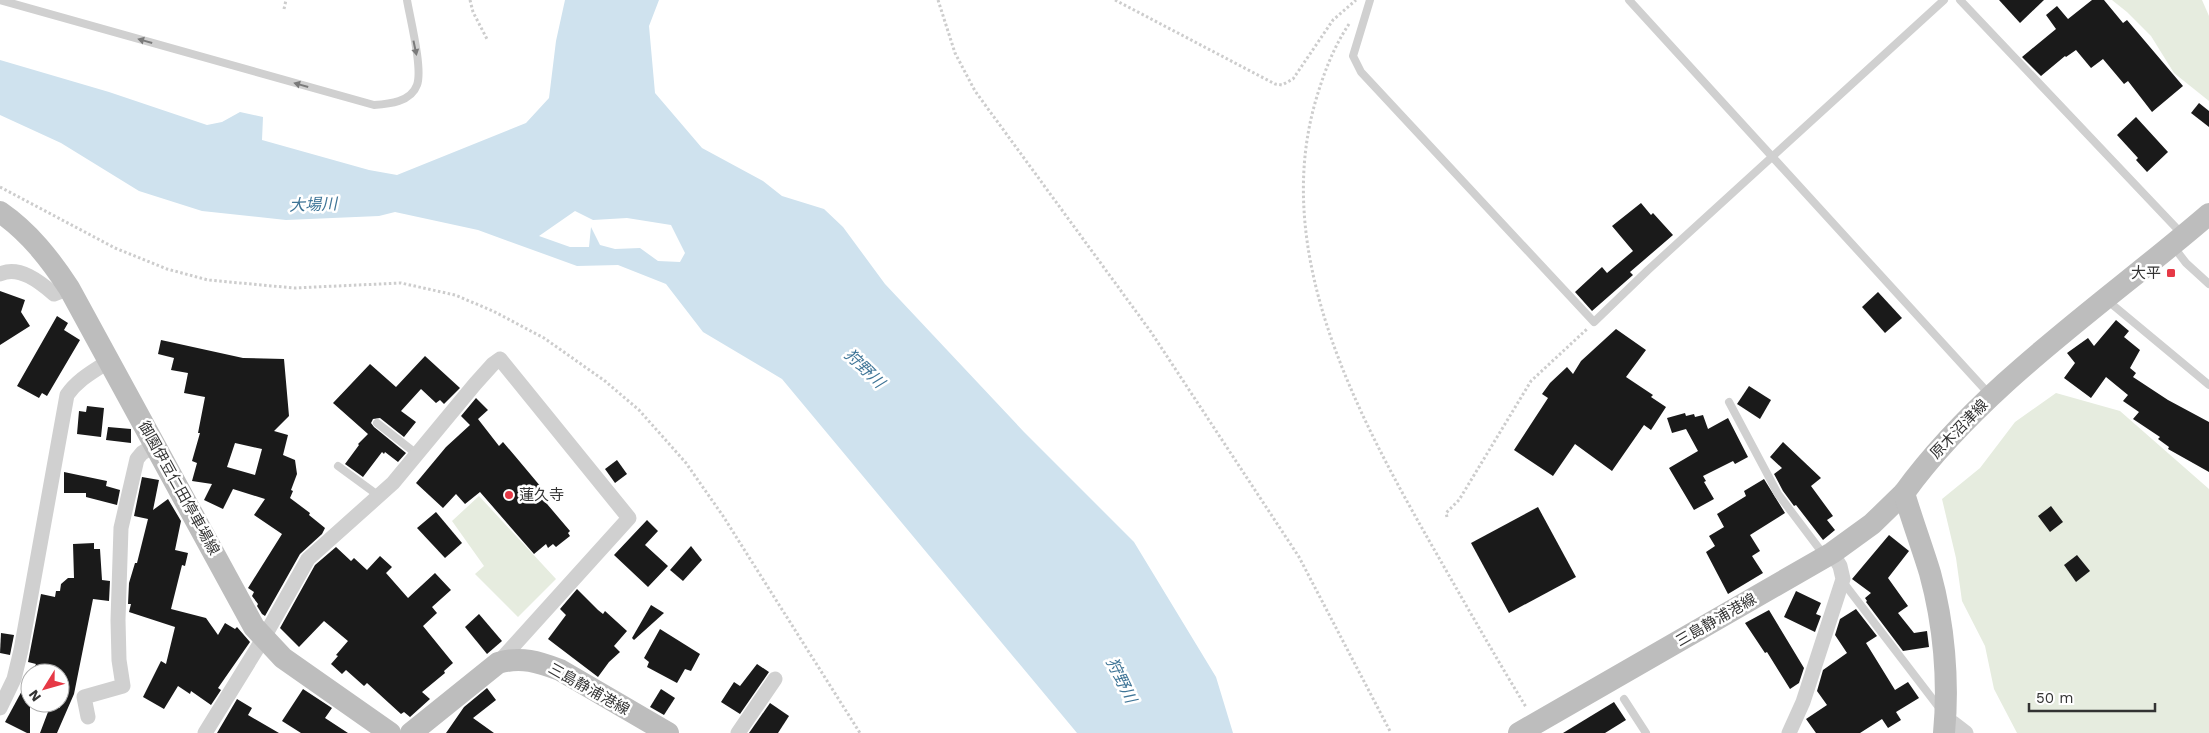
<svg xmlns="http://www.w3.org/2000/svg" width="2209" height="733" font-family="'Work Sans','Noto Sans JP',sans-serif">
	<style>
		.green { fill: #e6ecdf }
		.water { fill: #cfe2ee; fill-rule: evenodd }
		.building { fill: #1a1a1a; fill-rule: evenodd }
		.lines { fill: none; stroke-linecap: round; stroke-linejoin: round }
		.path { stroke: #cdcdcd; stroke-width: 3; stroke-dasharray: 2.5 2.5; stroke-linecap: butt }
		.service { stroke: #d0d0d0; stroke-width: 8 }
		.minor { stroke: #d0d0d0; stroke-width: 15 }
		.secondary { stroke: #bdbdbd; stroke-width: 22 }
		.oneway { fill: #7a7a7a }
		.poi-dot { fill: #e63946; stroke: #fff; stroke-width: 2 }
		.labels { text-anchor: middle; stroke-width: 5; stroke-linejoin: round; paint-order: stroke }
		.poi-label { font-size: 15px; fill: #333; stroke: #fff; text-anchor: end }
		.street-label { font-size: 15px; fill: #333; stroke: #fff }
		.water-label { font-size: 16px; font-style: italic; fill: #3f7597; stroke: #fff }
	</style>
	<rect width="100%" height="100%" fill="#fff"/>
	<g class="green">
		<polygon points="2112,0 2202,0 2209,16 2209,101 2174,73 2151,36 2127,12"/>
		<polygon points="2056,393 2120,411 2209,489 2209,733 2017,733 1994,689 1985,646 1962,601 1956,558 1942,499 1980,468 2015,422"/>
		<polygon points="479,496 556,579 518,617 475,574 484,566 452,521"/>
	</g>
	<path class="water" d="M 565,0 L 659,0 L 649,26 L 655,93 L 702,148 L 763,181 L 782,196 L 824,209 L 843,227 L 885,284 L 1024,432 L 1134,542 L 1216,677 L 1233,733 L 1077,733 L 782,379 L 703,332 L 666,284 L 618,265 L 577,266 L 478,230 L 395,212 L 379,216 L 286,220 L 202,211 L 139,191 L 61,143 L 0,115 L 0,60 L 109,92 L 207,125 L 222,122 L 240,112 L 263,117 L 262,140 L 369,170 L 397,175 L 526,123 L 549,98 L 556,41 ZM 575,211 L 593,220 L 627,218 L 671,225 L 685,253 L 680,262 L 658,261 L 640,248 L 615,249 L 600,245 L 591,227 L 589,247 L 570,247 L 539,236 Z"/>
	<g class="building">
		<polygon points="1999,0 2044,0 2020,23"/>
		<polygon points="2092,0 2104,0 2123,23 2127,20 2183,86 2152,112 2128,81 2124,84 2103,59 2091,68 2076,50 2066,57 2065,56 2041,76 2022,57 2056,29 2046,15 2057,6 2068,19"/>
		<polygon points="2199,103 2209,111 2209,127 2191,113"/>
		<polygon points="2136,117 2168,152 2147,172 2136,160 2138,158 2117,135"/>
		<polygon points="1641,203 1651,215 1653,213 1673,235 1630,272 1633,275 1592,311 1575,292 1602,267 1607,273 1633,251 1612,226"/>
		<polygon points="0,291 25,300 21,312 30,326 0,345"/>
		<polygon points="1878,292 1902,318 1885,333 1862,307"/>
		<polygon points="57,316 68,323 64,330 80,340 47,396 42,393 39,398 17,386"/>
		<polygon points="2116,320 2129,331 2124,337 2140,350 2130,368 2136,373 2133,377 2168,400 2209,422 2209,472 2168,449 2169,447 2158,439 2160,437 2133,419 2139,412 2123,401 2128,395 2106,377 2091,398 2064,378 2075,363 2067,353 2088,338 2094,346"/>
		<polygon points="1616,329 1646,350 1626,377 1653,395 1651,397 1666,407 1651,430 1644,425 1612,471 1575,444 1553,476 1514,450 1548,398 1542,394 1550,383 1567,367 1573,374 1581,361"/>
		<path d="M 161,340 L 243,358 L 284,359 L 289,416 L 274,431 L 288,435 L 283,455 L 295,460 L 297,474 L 291,490 L 293,491 L 290,498 L 310,513 L 309,515 L 325,528 L 322,534 L 300,554 L 265,616 L 262,614 L 257,606 L 258,604 L 252,596 L 254,592 L 248,588 L 282,534 L 254,515 L 265,499 L 233,489 L 223,509 L 204,500 L 212,484 L 192,481 L 197,463 L 192,461 L 200,433 L 198,433 L 205,397 L 184,393 L 188,373 L 171,370 L 174,358 L 158,354 ZM 235,443 L 262,449 L 255,475 L 227,467 Z"/>
		<polygon points="425,356 460,388 444,404 440,400 436,403 421,389 401,411 416,422 404,437 380,418 373,419 371,423 374,427 406,453 398,462 385,452 384,454 382,452 363,477 345,464 359,445 358,444 368,434 333,403 370,364 396,387"/>
		<polygon points="1749,386 1771,400 1760,419 1737,404"/>
		<polygon points="476,398 488,410 478,419 499,446 503,442 515,456 541,487 536,491 570,531 568,533 570,536 556,547 553,544 548,548 546,544 534,554 480,492 465,504 456,494 443,508 416,483 446,447 470,425 461,416"/>
		<polygon points="87,406 104,408 101,437 77,434 79,411 86,412"/>
		<polygon points="1685,413 1686,416 1694,414 1695,417 1703,415 1708,429 1728,418 1748,457 1735,464 1733,461 1703,476 1706,481 1704,482 1714,499 1694,510 1669,468 1698,451 1686,429 1672,433 1667,418"/>
		<polygon points="108,427 131,429 131,443 106,440"/>
		<polygon points="1783,442 1821,478 1811,486 1833,516 1827,520 1835,530 1823,540 1796,505 1794,506 1783,491 1774,474 1782,468 1770,457"/>
		<polygon points="617,460 627,474 615,483 605,469"/>
		<polygon points="64,472 107,481 106,486 120,490 117,505 86,497 86,493 64,493"/>
		<polygon points="142,477 159,480 153,510 168,499 181,521 175,550 188,553 185,566 182,565 171,609 206,618 218,635 225,623 235,629 237,627 250,642 218,688 221,690 211,705 191,691 190,694 178,686 164,709 143,697 161,661 166,664 175,627 129,612 131,604 128,604 129,583 135,563 137,563 148,519 134,516"/>
		<polygon points="1764,479 1785,513 1750,535 1760,551 1752,556 1763,573 1728,594 1706,552 1715,546 1709,536 1724,527 1717,514 1746,496 1744,491"/>
		<polygon points="2051,506 2063,522 2050,532 2038,516"/>
		<polygon points="1538,507 1576,577 1509,613 1471,543"/>
		<polygon points="436,512 462,543 445,558 417,528"/>
		<polygon points="647,520 658,531 645,545 668,566 648,587 614,555"/>
		<polygon points="1889,535 1909,551 1888,578 1908,606 1898,613 1914,633 1927,631 1929,647 1903,651 1866,602 1867,601 1865,598 1871,593 1852,579"/>
		<polygon points="94,543 94,549 100,549 102,580 110,581 109,601 93,599 74,694 57,733 40,733 51,704 60,708 60,673 31,673 36,664 28,662 41,594 55,597 56,591 60,591 61,584 68,578 74,578 73,544"/>
		<polygon points="691,546 702,560 683,581 670,570"/>
		<polygon points="336,547 351,561 354,558 367,570 380,556 392,567 386,573 408,598 435,573 451,590 432,607 437,613 423,626 453,663 444,671 445,673 422,692 430,699 410,717 404,712 401,714 367,683 364,686 346,670 342,674 331,664 338,656 336,655 348,641 324,621 299,647 280,628 315,565"/>
		<polygon points="2077,555 2090,571 2076,582 2064,565"/>
		<polygon points="577,589 598,610 603,614 605,611 627,631 614,646 620,652 609,662 598,677 548,639 566,615 560,609"/>
		<polygon points="1796,591 1821,603 1816,614 1821,616 1815,632 1784,617"/>
		<polygon points="651,605 664,613 634,640 632,638"/>
		<polygon points="1856,609 1877,636 1866,643 1895,690 1908,682 1919,698 1896,712 1901,720 1888,728 1882,719 1860,733 1816,733 1806,719 1827,705 1817,691 1823,670 1847,653 1835,635 1840,619"/>
		<polygon points="1769,610 1804,668 1799,683 1790,689 1767,652 1765,653 1745,623"/>
		<polygon points="479,614 502,641 487,654 465,627"/>
		<polygon points="660,629 700,654 691,671 685,669 677,683 647,667 649,662 644,658"/>
		<polygon points="1,633 14,635 10,655 0,653"/>
		<polygon points="757,664 769,672 740,714 721,702 734,682 740,686"/>
		<polygon points="30,676 30,733 27,733 5,722"/>
		<polygon points="487,688 496,700 473,718 494,733 446,733 464,707"/>
		<polygon points="303,689 332,708 325,718 348,733 301,733 282,721"/>
		<polygon points="661,689 675,698 664,715 650,707"/>
		<polygon points="237,699 252,708 248,715 279,733 217,733"/>
		<polygon points="1614,702 1626,720 1605,733 1563,733"/>
		<polygon points="770,703 789,716 778,733 749,733"/>
	</g>
	<g class="lines">
		<g class="path">
			<polyline points="470,0 473,12 488,41"/>
			<polyline points="938,0 955,53 975,91 1151,332 1299,557 1391,733"/>
			<polyline points="1115,0 1275,84 1282,85 1293,79 1333,20 1356,0"/>
			<polyline points="284,9 286,0"/>
			<path d="M 1349,24 C 1333,48 1323,75 1315,103 C 1272,256 1357,414 1431,544 C 1462,598 1493,653 1526,707"/>
			<polyline points="0,187 115,248 167,269 208,280 294,288 401,283 455,295 493,311 544,338 605,381 639,410 686,463 723,516 860,733"/>
			<polyline points="1447,517 1446,513 1459,500 1531,381 1587,329"/>
		</g>
		<g class="service">
			<path d="M 0,0 L 374,105 C 389,104 411,102 417,85 C 423,69 410,18 407,0"/>
			<polyline points="1370,0 1353,56 1361,72 1594,322 1648,270 1944,0"/>
			<polyline points="1629,0 1990,395"/>
			<polyline points="1960,0 2182,234"/>
			<polyline points="2173,246 2186,263 2209,284"/>
			<polyline points="2108,301 2209,385"/>
			<polyline points="1729,402 1778,494 1824,555"/>
			<polyline points="377,423 418,455"/>
			<polyline points="338,466 379,496"/>
			<polyline points="1843,582 1941,710"/>
			<polyline points="1624,699 1646,733"/>
		</g>
		<g class="minor">
			<path d="M 0,274 C 19,265 40,282 54,294 L 69,288"/>
			<path d="M 0,708 L 14,679 L 21,650 L 67,395 C 78,379 94,371 109,361"/>
			<polyline points="88,717 84,697 123,686 119,660 118,620 121,528 137,459 142,453 155,445"/>
			<polyline points="1945,720 1953,723 1966,733"/>
			<polyline points="205,733 263,639 308,559 393,483 475,384 493,364 500,359 629,518 498,663"/>
			<polyline points="738,733 775,679"/>
			<polyline points="1789,733 1803,702 1843,579 1840,566 1832,553"/>
		</g>
		<g class="secondary">
			<path d="M 0,212 C 29,232 50,259 69,288 L 254,627 L 283,658 L 390,733"/>
			<path d="M 411,733 L 498,663 C 521,656 539,662 560,670 L 668,733"/>
			<polyline points="1519,733 1832,553 1872,524 1904,493"/>
			<path d="M 1944,733 C 1949,681 1944,624 1930,573 C 1922,547 1912,520 1904,493 C 1983,384 2107,302 2209,214"/>
		</g>
	</g>
	<defs><path id="oneway-solid" d="M-6-.8H1V-3.2L6.5 0L1 3.2V.8H-6Z" transform="scale(1.25)"/></defs>
	<g class="oneway">
		<use href="#oneway-solid" transform="translate(145 41) rotate(-164)"/>
		<use href="#oneway-solid" transform="translate(415 48) rotate(78)"/>
		<use href="#oneway-solid" transform="translate(301 85) rotate(-164)"/>
	</g>
	<g class="poi-dot">
		<rect x="2166" y="268" width="10" height="10" rx="2.5"/>
		<circle cx="509" cy="495" r="5"/>
	</g>
	<g class="labels">
		<g class="poi-label">
			<text x="2161" y="278">大平</text>
			<text x="519" y="500" text-anchor="start">蓮久寺</text>
		</g>
		<g class="street-label">
			<text transform="translate(1959 429) rotate(-46)" y="5">原木沼津線</text>
			<text transform="translate(179 488) rotate(61)" y="5">御園伊豆仁田停車場線</text>
			<text transform="translate(1716 620) rotate(-30)" y="5">三島静浦港線</text>
			<text transform="translate(589 689) rotate(29)" y="5">三島静浦港線</text>
		</g>
		<g class="water-label">
			<text transform="translate(313 204) rotate(-2)" y="6">大場川</text>
			<text transform="translate(865 368) rotate(44)" y="6">狩野川</text>
			<text transform="translate(1122 680) rotate(64)" y="6">狩野川</text>
		</g>
	</g>
	<g transform="translate(45 688) rotate(233)"><circle r="24" fill="#ffffff" stroke="#adadad"/>
	<path d="M0-4L9 19L0 12L-9 19Z" fill="#e63946"/>
	<text y="-8" font-size="14" font-weight="bold" text-anchor="middle" fill="#333333">N</text>
	</g>
	<path d="M2029 703v8h126v-8" fill="none" stroke="#333333" stroke-width="2.5"/>
	<text x="2036" y="703" font-size="15" fill="#333333" stroke="#ffffff" stroke-width="4" paint-order="stroke">50 m</text>
</svg>
